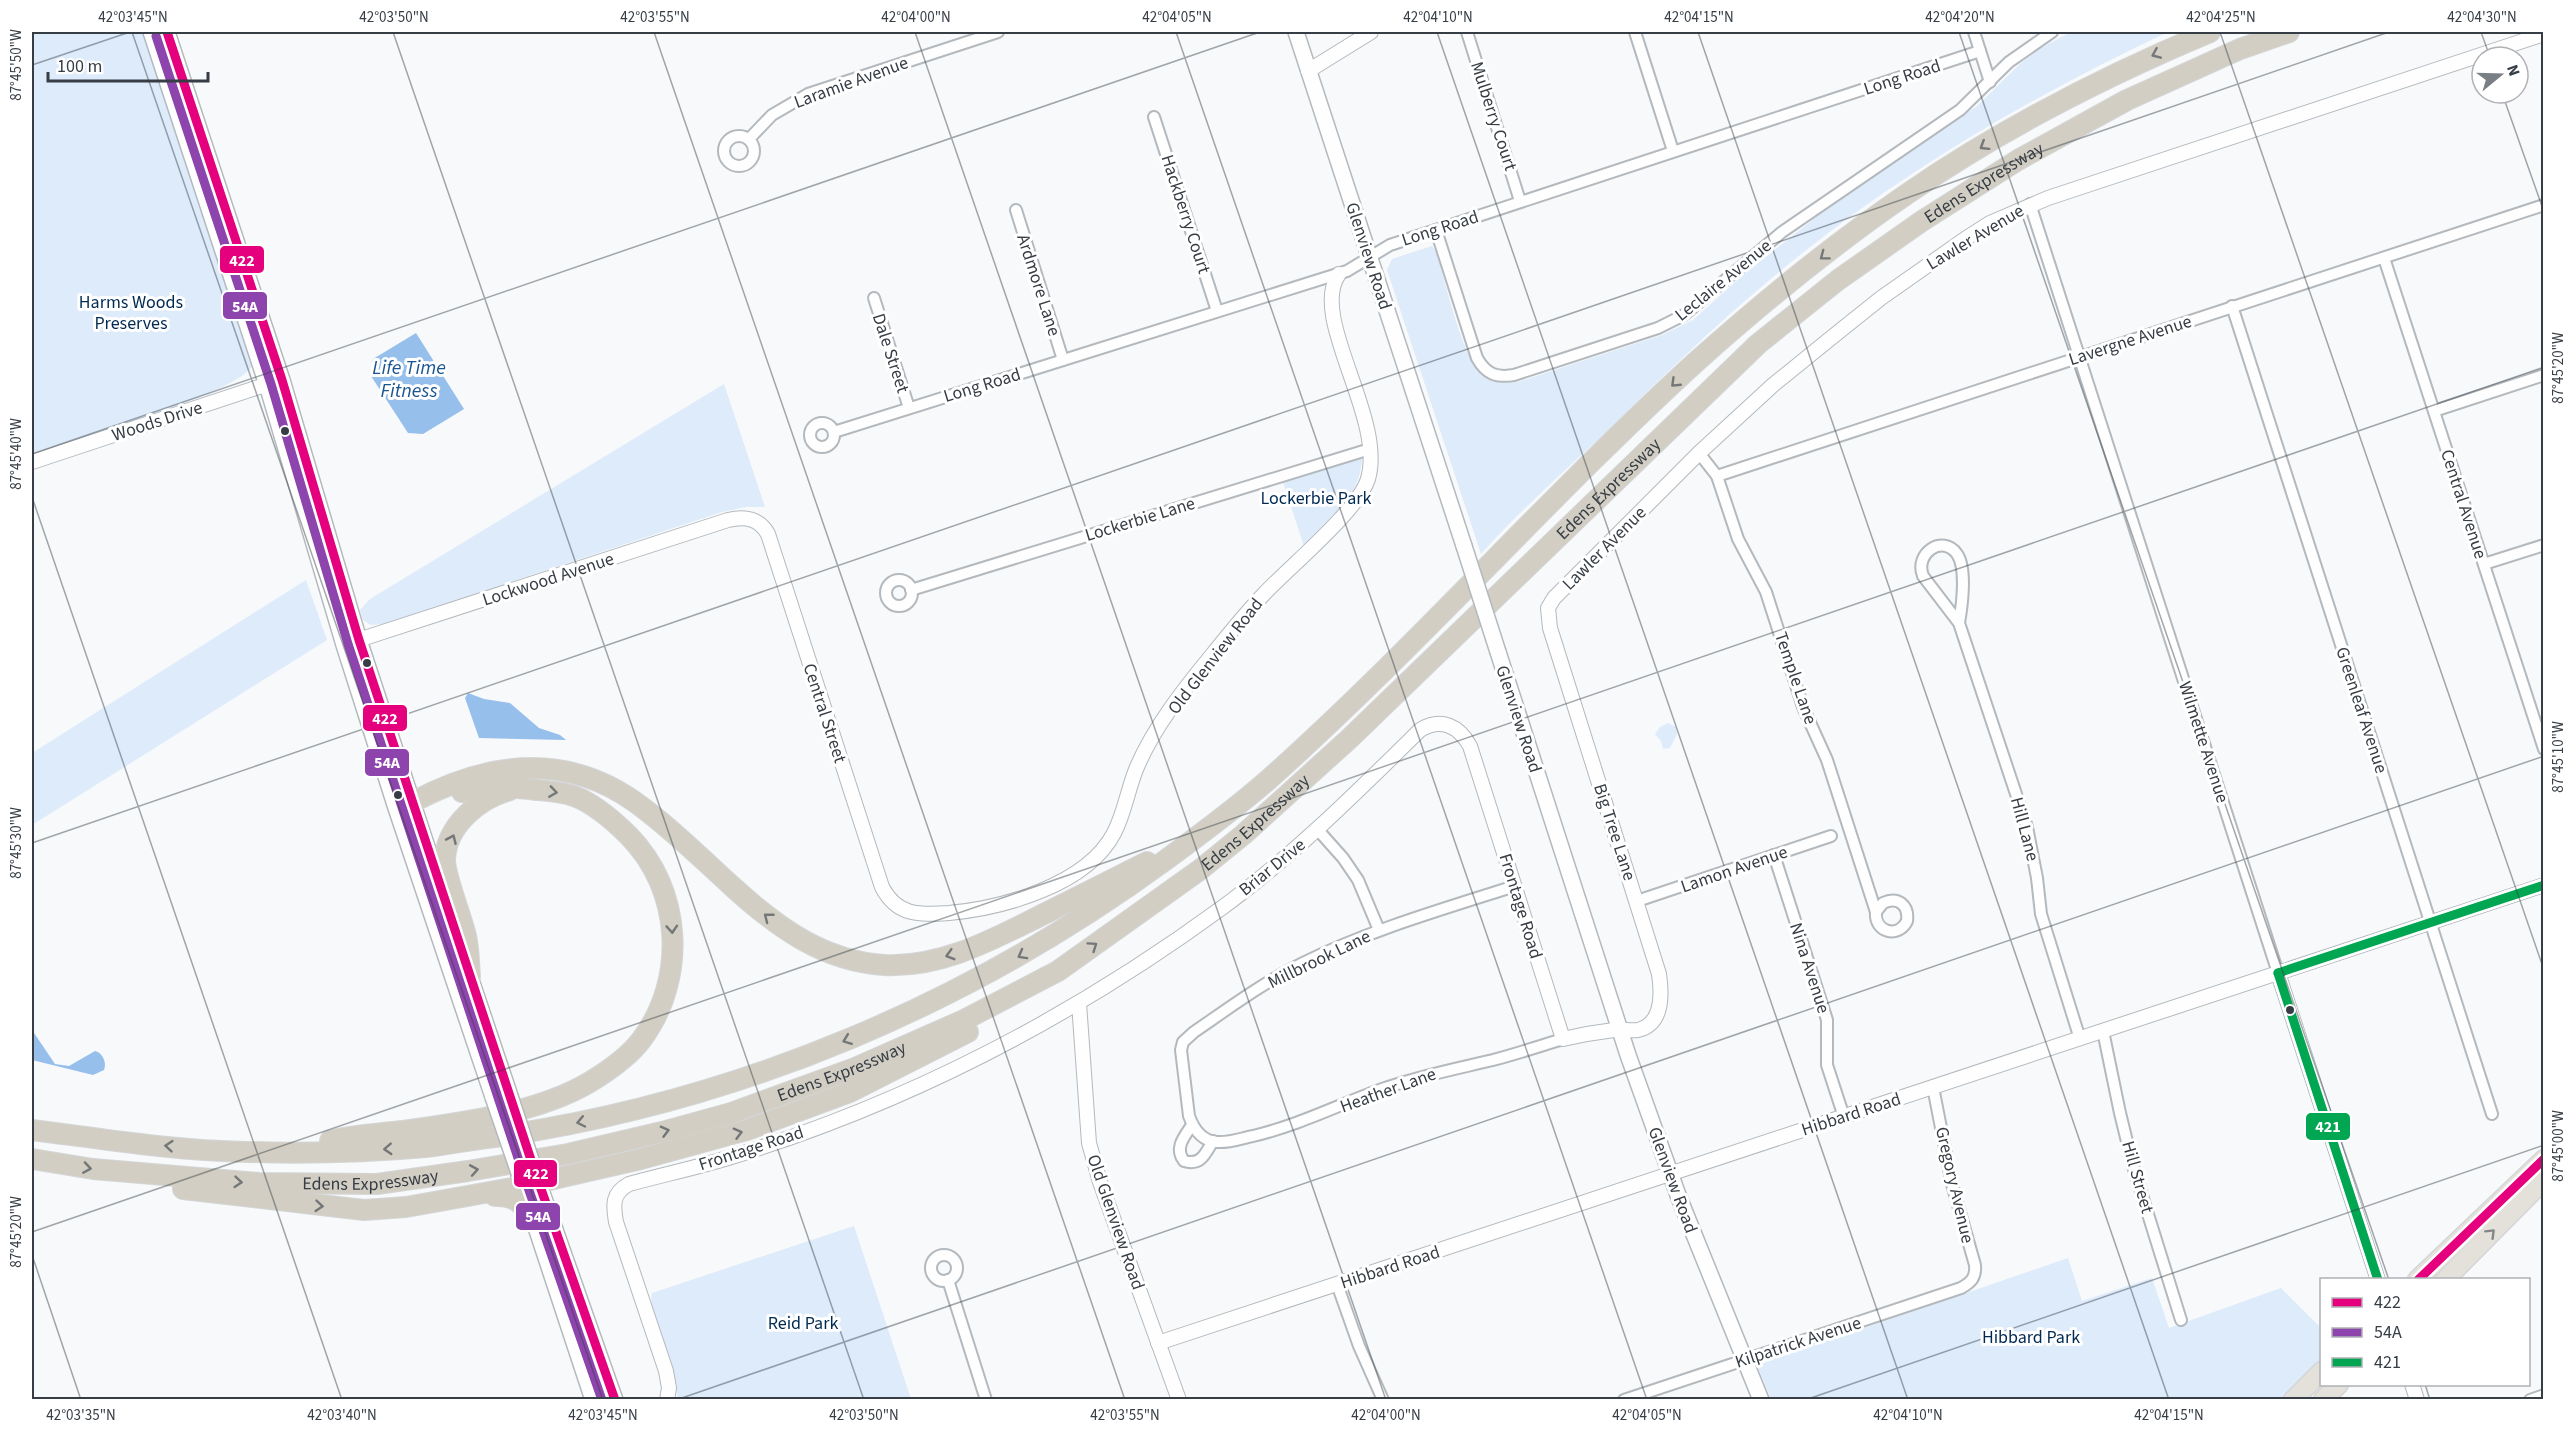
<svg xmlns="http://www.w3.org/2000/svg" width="2575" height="1431" font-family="'Source Sans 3',sans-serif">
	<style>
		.green { fill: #ddebfa }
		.water { fill: #96bfec }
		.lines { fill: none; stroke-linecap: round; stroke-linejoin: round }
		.minor-casing { stroke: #b4b9bd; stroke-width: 14 }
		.tertiary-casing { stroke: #b4b9bd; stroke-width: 16 }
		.secondary-casing { stroke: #b4b9bd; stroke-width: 18 }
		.primary-casing { stroke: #d4d6d8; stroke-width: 21 }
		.motorway-casing { stroke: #d4d6d8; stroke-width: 22 }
		.minor { stroke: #fefefe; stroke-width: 10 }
		.tertiary { stroke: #fefefe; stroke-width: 14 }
		.secondary { stroke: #fefefe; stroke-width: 15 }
		.primary { stroke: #e4e1db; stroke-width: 18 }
		.motorway { stroke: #d2cec3; stroke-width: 20 }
		.secondary-bridge-casing { stroke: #b4b9bd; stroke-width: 18; stroke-linecap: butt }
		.secondary-bridge { stroke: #fefefe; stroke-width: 15 }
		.bus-1-casing { stroke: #fff; stroke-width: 14 }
		.bus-2-casing { stroke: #fff; stroke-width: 14 }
		.bus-3-casing { stroke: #fff; stroke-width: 14 }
		.bus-1 { stroke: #e5007d; stroke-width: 9 }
		.bus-2 { stroke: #8e44ad; stroke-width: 9 }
		.bus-3 { stroke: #00a651; stroke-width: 9 }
		.oneway { stroke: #747777 }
		.oneway2 { stroke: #848788 }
		.ticks { fill: none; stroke: #363d45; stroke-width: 1.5; stroke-opacity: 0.45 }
		.bus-dot { fill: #363d45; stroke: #fff; stroke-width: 2 }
		.labels { text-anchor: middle; stroke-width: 6; stroke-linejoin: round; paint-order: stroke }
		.street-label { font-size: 18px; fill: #363d45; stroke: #fff }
		.park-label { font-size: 18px; fill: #002a52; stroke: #fff }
		.water-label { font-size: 20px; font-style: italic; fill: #1b5590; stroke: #fff }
		.line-badge { stroke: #fff; stroke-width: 2 }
		.badge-label { font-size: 16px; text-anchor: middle; font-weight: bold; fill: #fff }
		.neatline { fill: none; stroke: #363d45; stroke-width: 2 }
		.ticks-label { font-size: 15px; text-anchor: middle; fill: #363d45 }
	</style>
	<rect width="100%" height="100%" fill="#f7f9fb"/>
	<g class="green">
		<path d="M 32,32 L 144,32 L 252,366 C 239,393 68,441 32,453 Z"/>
		<path d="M 2071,32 L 2168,32 C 2028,98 1892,177 1773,277 C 1715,325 1661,378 1607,431 C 1565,471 1520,510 1481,554 L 1387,270 L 1392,259 L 1432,246 L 1436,251 C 1445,280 1462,358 1483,376 C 1494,384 1505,384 1518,382 L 1662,335 L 1693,320 L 1744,274 L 1829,207 L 1977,106 L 2021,63 L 2039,49 Z"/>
		<polygon points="724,384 765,507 746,507 722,512 383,624 371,625 363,620 360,610 370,599"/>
		<path d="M 1362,457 C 1361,496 1330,520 1304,546 L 1283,482 Z"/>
		<polygon points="306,580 327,640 32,825 32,753"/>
		<polygon points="1668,723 1676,727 1677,734 1670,748 1663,749 1661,741 1655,734 1660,727"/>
		<path d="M 854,1226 L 911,1399 L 677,1399 C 680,1363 646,1329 652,1293 Z"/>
		<polygon points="2068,1258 2082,1301 2152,1278 2169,1328 2281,1288 2321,1328 2321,1362 2284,1399 1771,1399 1757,1365"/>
	</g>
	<g class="water">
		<polygon points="416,333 464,409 423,434 408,433 371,376 373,359"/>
		<polygon points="468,693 484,699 510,703 539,728 560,735 566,740 479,738 465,698"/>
		<path d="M 32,1030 L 55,1064 L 69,1066 L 95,1051 C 103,1053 107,1063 104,1070 L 93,1075 L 32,1060 Z"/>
	</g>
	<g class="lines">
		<g class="minor-casing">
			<g id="minor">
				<polyline points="1467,32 1520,201"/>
				<polyline points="1635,32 1673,151"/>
				<polyline points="1974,32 1990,82"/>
				<polyline points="1154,117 1217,311"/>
				<circle cx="739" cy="151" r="15"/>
				<polyline points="749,139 772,115 808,94 998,32"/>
				<polyline points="2030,204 2278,973"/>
				<polyline points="1016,210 1063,360"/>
				<path d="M 1436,230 L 1477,358 C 1486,374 1496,378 1514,375 L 1658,328 L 1684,315 L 1782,232 L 1960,110 L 2009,62 L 2052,32"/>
				<polyline points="2384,258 2544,749"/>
				<polyline points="874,298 909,408"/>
				<polyline points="2232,306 2492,1114"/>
				<polyline points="2434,411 2544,375"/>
				<circle cx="822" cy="435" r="12"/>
				<polyline points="834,432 1347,271 1390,245 1980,51"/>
				<path d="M 1699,453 L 1717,476 L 1738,539 L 1766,592 L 1803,707 L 1827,760 L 1876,912 C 1874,932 1898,939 1907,921 C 1909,905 1898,896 1883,903 L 1876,912"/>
				<polyline points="1717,476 2544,205"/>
				<polyline points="2484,564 2544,545"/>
				<circle cx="899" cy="593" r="13"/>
				<polyline points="911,590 1370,449"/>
				<path d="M 1959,623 L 1923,576 C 1914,553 1943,534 1957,554 C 1967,568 1962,606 1959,623 L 2027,827 L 2037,878 L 2041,914 L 2080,1039"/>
				<polyline points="1318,830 1343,858 1358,880 1379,930"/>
				<polyline points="1774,855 1827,1020 1827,1065 1844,1117"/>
				<path d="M 1515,886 C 1443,909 1370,930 1303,963 C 1264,982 1229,1008 1194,1032 L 1183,1042 L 1181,1050 L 1189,1116 C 1194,1130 1202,1141 1217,1142 C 1230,1143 1242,1138 1253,1136 C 1299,1125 1338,1105 1382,1089 C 1419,1076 1455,1069 1493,1060 C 1516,1054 1540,1046 1563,1039"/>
				<polyline points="1637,901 1831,836"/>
				<polyline points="2103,1031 2120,1113 2133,1166 2181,1320"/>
				<path d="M 1192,1125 C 1184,1137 1174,1148 1184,1161 C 1201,1166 1205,1154 1213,1141"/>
				<circle cx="944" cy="1268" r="13"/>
				<polyline points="948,1280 986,1400"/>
				<polyline points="1337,1284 1359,1346 1383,1400"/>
				<path d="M 1624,1400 L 1961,1288 C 1972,1282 1976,1277 1975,1265 L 1952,1184 L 1933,1087"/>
				<polyline points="2530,1400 2544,1395"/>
			</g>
		</g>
		<g class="tertiary-casing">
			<g id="tertiary">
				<polyline points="1308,71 1371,32"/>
				<polyline points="32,462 277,381"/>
				<path d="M 349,643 L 728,520 C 745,516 759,518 768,534 L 882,887 C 897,916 919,915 949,913 C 1003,908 1087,885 1114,833 C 1125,812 1128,788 1137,767 C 1154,727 1184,689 1212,655 C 1228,635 1245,614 1263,595 C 1288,568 1358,511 1368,479 C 1386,418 1308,317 1339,274"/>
				<polyline points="2278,973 2378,1280"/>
				<polyline points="1079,1003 1089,1143 1100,1182 1179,1400"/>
				<polyline points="1158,1343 2544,885"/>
				<polyline points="2412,1384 2417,1400"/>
				<path d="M 667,1400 L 669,1388 L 666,1371 L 616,1222 C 613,1205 612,1193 629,1184 C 662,1175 695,1168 728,1158 C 905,1104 1073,1017 1223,907 C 1294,855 1357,792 1420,730 C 1441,717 1459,726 1470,746 L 1563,1039 C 1580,1035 1597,1032 1614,1030 C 1622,1029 1630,1031 1638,1030 C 1663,1024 1662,994 1659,974 L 1550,628 L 1548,608 L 1554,598 L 1699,453 L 1773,385 L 1831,338 L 1881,298 L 1965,239 L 1990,223 L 2048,198 L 2544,34"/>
			</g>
		</g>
		<g class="secondary-casing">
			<g id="secondary">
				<polyline points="151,32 267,385 344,645 396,808 493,1097"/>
				<polyline points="167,32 282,380 359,640 450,917"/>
				<polyline points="1296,32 1464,546"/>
				<polyline points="1498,652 1628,1055 1678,1195 1761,1400"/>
				<polyline points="467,968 510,1096"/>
				<polyline points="535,1173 615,1400"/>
				<polyline points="519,1176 593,1400"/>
			</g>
		</g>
		<g class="primary-casing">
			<g id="primary">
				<polyline points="2417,1280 2544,1159"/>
				<polyline points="2445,1280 2544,1180"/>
				<polyline points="2293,1400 2322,1371"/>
				<polyline points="2323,1400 2339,1384"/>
			</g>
		</g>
		<g class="motorway-casing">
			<g id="motorway">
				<path d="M 413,802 C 486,763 563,751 635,802 C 670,827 702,859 734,888 C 777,927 823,961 884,965 C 943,968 995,938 1046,913 C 1080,896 1113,879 1147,862"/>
				<path d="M 470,977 C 469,964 469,949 466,936 C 462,918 445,876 445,860 C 446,825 480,798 510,790"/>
				<path d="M 32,1130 C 95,1138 158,1148 222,1151 C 290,1154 359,1153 426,1147 C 451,1144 477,1139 502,1136 C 743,1100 971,1003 1167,859 C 1201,834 1236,808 1268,780 C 1417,647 1549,496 1697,361 C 1763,302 1834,244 1907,194 C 2001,129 2105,76 2210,32"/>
				<path d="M 330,1141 C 353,1135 378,1134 402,1131 C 461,1123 538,1113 590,1082 C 608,1071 629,1057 642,1039 C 687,978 682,890 629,836 C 613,820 595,804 574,796 C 559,791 544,791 529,789 C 505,787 485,785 462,792"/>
				<path id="s1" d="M 32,1159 L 93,1169 L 259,1183 L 377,1184 L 468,1171 L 568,1154 L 662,1132 L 731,1113 L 855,1068 L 964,1020 L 1058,971 L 1201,869 L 1244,834 L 1349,739 L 1758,344 L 1838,280 L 1922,221 L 2018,160 L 2127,100 L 2240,49 L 2289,32"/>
				<polyline points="183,1189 364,1210 406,1207 523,1186 641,1159 747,1130 850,1092 968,1032"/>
				<path d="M 495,1196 C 515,1195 523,1204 534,1220"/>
			</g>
		</g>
		<use href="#minor" class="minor"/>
		<use href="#tertiary" class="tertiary"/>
		<use href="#secondary" class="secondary"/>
		<use href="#primary" class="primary"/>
		<use href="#motorway" class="motorway"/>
		<g class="secondary-bridge-casing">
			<g id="secondary-bridge">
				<polyline points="1464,546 1498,652"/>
				<polyline points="510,1096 534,1169"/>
				<polyline points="493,1097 519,1173"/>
			</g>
		</g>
		<use href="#secondary-bridge" class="secondary-bridge"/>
		<g class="bus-1-casing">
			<g id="bus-1">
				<polyline points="167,32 282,380 359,640 534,1169 615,1400"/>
				<polyline points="2418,1280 2544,1159"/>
			</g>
		</g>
		<g class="bus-2-casing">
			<polyline id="bus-2" points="156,36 271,384 348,644 523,1173 602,1400"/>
		</g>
		<g class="bus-3-casing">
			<g id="bus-3">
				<polyline points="2278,973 2378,1280"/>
				<polyline points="2278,973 2544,885"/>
			</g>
		</g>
		<use href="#bus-1" class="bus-1"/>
		<use href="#bus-2" class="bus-2"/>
		<use href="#bus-3" class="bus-3"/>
	</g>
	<defs><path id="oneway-chevron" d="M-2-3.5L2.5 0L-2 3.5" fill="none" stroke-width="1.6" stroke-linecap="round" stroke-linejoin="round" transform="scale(1.5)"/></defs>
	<g class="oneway">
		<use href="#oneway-chevron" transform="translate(2156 54) rotate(157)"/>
		<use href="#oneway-chevron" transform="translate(1984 146) rotate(148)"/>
		<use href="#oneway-chevron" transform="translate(1824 256) rotate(143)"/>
		<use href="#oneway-chevron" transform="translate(1675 383) rotate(136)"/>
		<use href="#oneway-chevron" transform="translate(553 792) rotate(8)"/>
		<use href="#oneway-chevron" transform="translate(452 839) rotate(-66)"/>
		<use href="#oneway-chevron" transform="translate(768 917) rotate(-142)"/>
		<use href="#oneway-chevron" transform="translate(672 929) rotate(86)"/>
		<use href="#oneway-chevron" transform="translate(1093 946) rotate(-35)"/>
		<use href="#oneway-chevron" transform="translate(950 955) rotate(164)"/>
		<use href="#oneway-chevron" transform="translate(1022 955) rotate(151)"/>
		<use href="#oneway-chevron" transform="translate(847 1040) rotate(159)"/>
		<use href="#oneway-chevron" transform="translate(581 1122) rotate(168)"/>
		<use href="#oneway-chevron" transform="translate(665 1131) rotate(-15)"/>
		<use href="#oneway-chevron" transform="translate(738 1133) rotate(-15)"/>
		<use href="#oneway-chevron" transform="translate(169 1146) rotate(-175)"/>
		<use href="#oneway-chevron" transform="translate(388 1149) rotate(177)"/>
		<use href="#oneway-chevron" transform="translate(87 1168) rotate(9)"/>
		<use href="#oneway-chevron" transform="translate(474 1170) rotate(-10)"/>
		<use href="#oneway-chevron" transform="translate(238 1182) rotate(5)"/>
		<use href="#oneway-chevron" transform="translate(319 1206) rotate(5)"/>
	</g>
	<use class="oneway2" href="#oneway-chevron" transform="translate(2491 1233) rotate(-45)"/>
	<path class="ticks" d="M 132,32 L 603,1400M 393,32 L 864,1400M 654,32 L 1125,1400M 915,32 L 1386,1400M 1176,32 L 1647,1400M 1437,32 L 1908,1400M 1698,32 L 2169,1400M 1959,32 L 2389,1280M 2220,32 L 2544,970M 2481,32 L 2490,57M 32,65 L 130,32M 2502,93 L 2544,212M 32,454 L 1260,32M 32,497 L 342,1400M 32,843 L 2389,32M 32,1232 L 2544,367M 32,1255 L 81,1400M 2425,1384 L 2430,1400M 676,1400 L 2544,756M 1805,1400 L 2544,1145"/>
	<g class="bus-dot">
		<circle cx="285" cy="431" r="5"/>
		<circle cx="367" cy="663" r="5"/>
		<circle cx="398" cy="795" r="5"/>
		<circle cx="2290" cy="1010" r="5"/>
	</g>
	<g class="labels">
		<g class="street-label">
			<text transform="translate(1902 77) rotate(-18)" y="6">Long Road</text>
			<text transform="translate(851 82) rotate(-20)" y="6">Laramie Avenue</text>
			<text transform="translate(1494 116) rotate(72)" y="6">Mulberry Court</text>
			<text dy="6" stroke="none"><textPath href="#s1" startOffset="2284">Edens Expressway</textPath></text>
			<text transform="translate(1186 214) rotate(72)" y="6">Hackberry Court</text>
			<text transform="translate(1440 228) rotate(-18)" y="6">Long Road</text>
			<text transform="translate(1975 237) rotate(-31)" y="6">Lawler Avenue</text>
			<text transform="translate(1369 256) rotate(72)" y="6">Glenview Road</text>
			<text transform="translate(1723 280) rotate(-39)" y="6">Leclaire Avenue</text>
			<text transform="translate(1039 285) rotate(72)" y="6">Ardmore Lane</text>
			<text transform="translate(2130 340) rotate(-18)" y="6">Lavergne Avenue</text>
			<text transform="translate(891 353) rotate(72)" y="6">Dale Street</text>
			<text transform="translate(982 385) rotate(-17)" y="6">Long Road</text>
			<text transform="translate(157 421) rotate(-18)" y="6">Woods Drive</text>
			<text dy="6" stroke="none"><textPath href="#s1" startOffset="1798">Edens Expressway</textPath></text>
			<text transform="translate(2464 504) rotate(72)" y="6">Central Avenue</text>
			<text transform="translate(1140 519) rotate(-17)" y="6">Lockerbie Lane</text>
			<text transform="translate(1604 548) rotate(-45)" y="6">Lawler Avenue</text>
			<text transform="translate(548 579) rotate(-18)" y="6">Lockwood Avenue</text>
			<text transform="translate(1215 656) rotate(-52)" y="6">Old Glenview Road</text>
			<text transform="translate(1796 678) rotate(71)" y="6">Temple Lane</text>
			<text transform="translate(2362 710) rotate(72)" y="6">Greenleaf Avenue</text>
			<text transform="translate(825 713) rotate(72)" y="6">Central Street</text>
			<text transform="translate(1519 719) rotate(72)" y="6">Glenview Road</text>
			<text transform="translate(2204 742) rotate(72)" y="6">Wilmette Avenue</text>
			<text dy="6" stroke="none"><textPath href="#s1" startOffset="1312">Edens Expressway</textPath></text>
			<text transform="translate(2025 829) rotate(75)" y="6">Hill Lane</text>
			<text transform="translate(1615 832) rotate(72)" y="6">Big Tree Lane</text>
			<text transform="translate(1272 867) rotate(-39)" y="6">Briar Drive</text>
			<text transform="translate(1734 869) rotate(-19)" y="6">Lamon Avenue</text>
			<text transform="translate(1521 906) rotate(73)" y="6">Frontage Road</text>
			<text transform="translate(1319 959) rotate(-26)" y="6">Millbrook Lane</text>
			<text transform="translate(1810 968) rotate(72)" y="6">Nina Avenue</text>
			<text dy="6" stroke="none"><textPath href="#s1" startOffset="826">Edens Expressway</textPath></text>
			<text transform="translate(1388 1090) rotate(-20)" y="6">Heather Lane</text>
			<text transform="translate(1851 1114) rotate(-18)" y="6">Hibbard Road</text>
			<text transform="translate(751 1148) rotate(-18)" y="6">Frontage Road</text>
			<text transform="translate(2138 1177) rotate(74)" y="6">Hill Street</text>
			<text dy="6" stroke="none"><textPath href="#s1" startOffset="340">Edens Expressway</textPath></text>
			<text transform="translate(1673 1180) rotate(70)" y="6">Glenview Road</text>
			<text transform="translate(1955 1185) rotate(77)" y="6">Gregory Avenue</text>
			<text transform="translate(1116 1222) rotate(71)" y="6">Old Glenview Road</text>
			<text transform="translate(1390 1267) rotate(-18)" y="6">Hibbard Road</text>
			<text transform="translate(1798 1342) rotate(-18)" y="6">Kilpatrick Avenue</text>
		</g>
		<g class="park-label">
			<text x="131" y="308">Harms Woods<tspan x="131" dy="21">Preserves</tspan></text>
			<text x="1316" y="504">Lockerbie Park</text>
			<text x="803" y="1329">Reid Park</text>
			<text x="2031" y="1343">Hibbard Park</text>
		</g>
		<g class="water-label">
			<text x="409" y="374">Life Time<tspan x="409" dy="23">Fitness</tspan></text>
		</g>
	</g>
	<g class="line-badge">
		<rect x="219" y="245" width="46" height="29" rx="6" fill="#e5007d"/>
		<rect x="222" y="291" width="46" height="29" rx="6" fill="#8e44ad"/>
		<rect x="362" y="704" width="46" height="28" rx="6" fill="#e5007d"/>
		<rect x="364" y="748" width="46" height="29" rx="6" fill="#8e44ad"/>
		<rect x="2305" y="1112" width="46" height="29" rx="6" fill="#00a651"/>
		<rect x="513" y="1159" width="45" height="29" rx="6" fill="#e5007d"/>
		<rect x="515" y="1202" width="46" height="29" rx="6" fill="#8e44ad"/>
	</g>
	<g class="badge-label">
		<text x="242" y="266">422</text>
		<text x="245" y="312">54A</text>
		<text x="385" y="724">422</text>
		<text x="387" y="768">54A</text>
		<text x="2328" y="1132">421</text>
		<text x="536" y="1179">422</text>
		<text x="538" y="1222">54A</text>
	</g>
	<rect width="2575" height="1431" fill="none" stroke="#ffffff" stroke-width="66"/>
	<rect x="2320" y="1278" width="210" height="108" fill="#ffffff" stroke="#afb1b5" stroke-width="1.5"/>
	<rect x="2332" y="1298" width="30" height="9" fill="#e5007d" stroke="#afb1b5" stroke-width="1.5"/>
	<text x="2374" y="1308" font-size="18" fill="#363d45">422</text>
	<rect x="2332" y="1328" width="30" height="9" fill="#8e44ad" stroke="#afb1b5" stroke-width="1.5"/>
	<text x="2374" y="1338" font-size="18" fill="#363d45">54A</text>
	<rect x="2332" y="1358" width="30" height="9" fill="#00a651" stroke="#afb1b5" stroke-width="1.5"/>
	<text x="2374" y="1368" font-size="18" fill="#363d45">421</text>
	<g transform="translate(2500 75) rotate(71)"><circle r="28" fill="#ffffff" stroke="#afb1b5" stroke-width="1.5"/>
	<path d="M0-4.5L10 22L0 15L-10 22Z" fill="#7a7f85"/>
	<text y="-9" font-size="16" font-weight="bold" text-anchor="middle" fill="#363d45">N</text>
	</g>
	<path d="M48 72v9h160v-9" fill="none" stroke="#363d45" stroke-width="3"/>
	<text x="57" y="72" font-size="18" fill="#363d45" stroke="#ffffff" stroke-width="4.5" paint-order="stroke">100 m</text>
	<rect x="33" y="33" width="2509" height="1365" class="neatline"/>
	<g class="ticks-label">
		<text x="133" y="22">42°03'45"N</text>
		<text x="394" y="22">42°03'50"N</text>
		<text x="655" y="22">42°03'55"N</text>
		<text x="916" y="22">42°04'00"N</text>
		<text x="1177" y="22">42°04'05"N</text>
		<text x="1438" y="22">42°04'10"N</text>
		<text x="1699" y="22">42°04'15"N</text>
		<text x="1960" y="22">42°04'20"N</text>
		<text x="2221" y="22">42°04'25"N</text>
		<text x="2482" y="22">42°04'30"N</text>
		<text transform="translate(16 65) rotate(-90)" y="5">87°45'50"W</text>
		<text transform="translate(2558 368) rotate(-90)" y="5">87°45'20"W</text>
		<text transform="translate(16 454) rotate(-90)" y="5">87°45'40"W</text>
		<text transform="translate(2558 757) rotate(-90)" y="5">87°45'10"W</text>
		<text transform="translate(16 843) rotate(-90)" y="5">87°45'30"W</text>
		<text transform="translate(2558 1146) rotate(-90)" y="5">87°45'00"W</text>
		<text transform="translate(16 1232) rotate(-90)" y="5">87°45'20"W</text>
		<text x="81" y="1420">42°03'35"N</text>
		<text x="342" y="1420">42°03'40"N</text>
		<text x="603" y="1420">42°03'45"N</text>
		<text x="864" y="1420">42°03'50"N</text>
		<text x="1125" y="1420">42°03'55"N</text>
		<text x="1386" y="1420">42°04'00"N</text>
		<text x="1647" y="1420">42°04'05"N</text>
		<text x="1908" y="1420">42°04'10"N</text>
		<text x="2169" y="1420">42°04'15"N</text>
	</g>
</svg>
